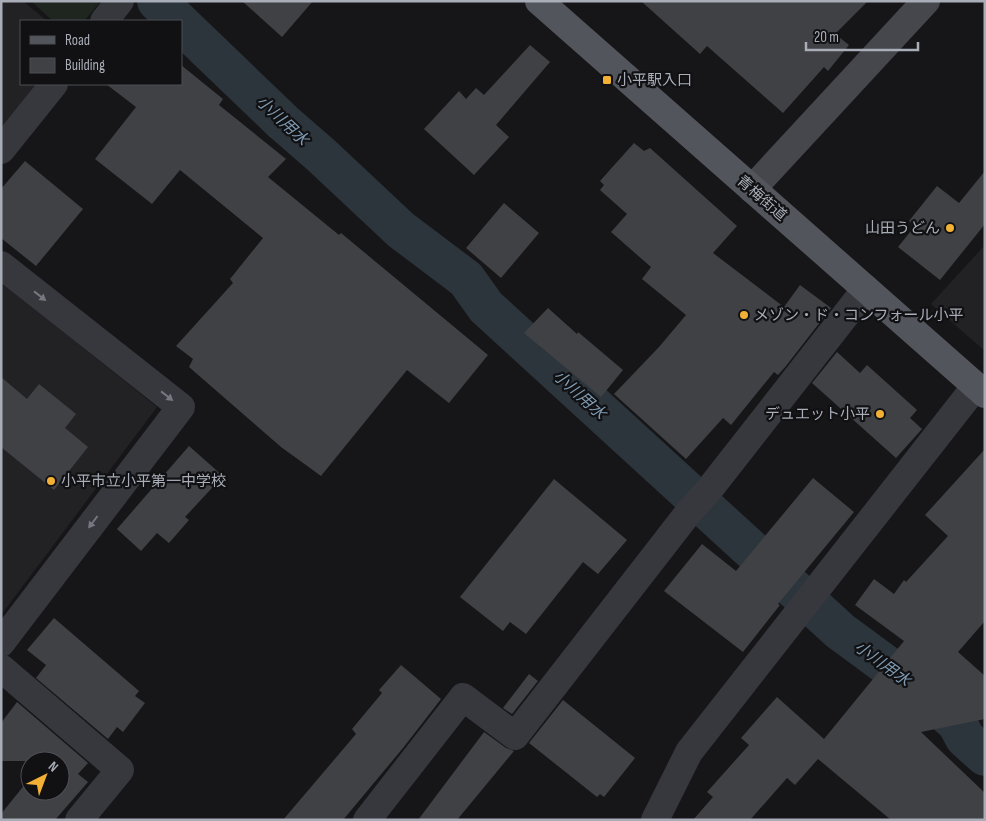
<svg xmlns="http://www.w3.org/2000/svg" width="986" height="821" font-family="'Sofia Sans Condensed','Noto Sans JP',sans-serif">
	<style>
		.built { fill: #222225 }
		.green { fill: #1e261f }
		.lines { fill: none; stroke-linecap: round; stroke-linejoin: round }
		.canal { stroke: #2c353c; stroke-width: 40 }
		.building { fill: #404145 }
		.street { stroke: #37383d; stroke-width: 28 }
		.secondary { stroke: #45474d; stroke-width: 28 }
		.primary { stroke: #53555c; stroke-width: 28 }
		.oneway { fill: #757881 }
		.poi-dot { fill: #f2b134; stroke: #111113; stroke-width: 2 }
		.labels { text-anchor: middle; stroke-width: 4.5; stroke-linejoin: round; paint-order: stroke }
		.poi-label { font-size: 15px; fill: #a8adb8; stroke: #111113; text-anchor: start }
		.street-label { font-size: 15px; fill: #a8adb8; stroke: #111113 }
		.water-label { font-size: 16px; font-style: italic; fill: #7f9bb3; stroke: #111113 }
	</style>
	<rect width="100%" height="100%" fill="#161618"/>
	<g class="built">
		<polygon points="1,1 23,1 47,21 21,21 21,84 40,84 1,132"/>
		<polygon points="985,245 985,351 931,304"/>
		<polygon points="1,282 157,407 1,615"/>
	</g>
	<polygon class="green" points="31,1 101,1 84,21 53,21"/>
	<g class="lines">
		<g class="canal">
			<polyline points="157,1 178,21"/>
			<polyline points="181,24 283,122 321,155 401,230 466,279 486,307 840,631 916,687 957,723 965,738 985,756"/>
		</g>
	</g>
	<g class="building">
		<polygon points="242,1 313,1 282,37"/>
		<polygon points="641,1 868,1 835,34 849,45 828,71 824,67 783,113 707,46 700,54"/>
		<polygon points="530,45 550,62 496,125 509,137 474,175 424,129 459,91 466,99 476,88 484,95"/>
		<polygon points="181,65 223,99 219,105 286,159 268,177 339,235 341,233 488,355 449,403 407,370 321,476 281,447 189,367 193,359 176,346 233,283 230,279 263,238 180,170 152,204 95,159 136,107 106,84 181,84"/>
		<polygon points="634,143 644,151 650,148 737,226 713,253 784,307 800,285 831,308 786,366 778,375 774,372 731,425 723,418 686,459 614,394 659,347 686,315 642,279 651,267 611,232 627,214 600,190 604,185 600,181"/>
		<polygon points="25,161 83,209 36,266 1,238 1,189"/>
		<polygon points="985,171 985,224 940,280 898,247 915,226 909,221 937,186 959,203"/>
		<polygon points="504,203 539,233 501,278 466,248"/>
		<polygon points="548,308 577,334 578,332 623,370 601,397 524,333"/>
		<polygon points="837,352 860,373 867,365 917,410 910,418 922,429 896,458 812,383"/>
		<polygon points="1,377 27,399 39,384 76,414 65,428 88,447 54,490 1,447"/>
		<polygon points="189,446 223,476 185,517 189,520 169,543 157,533 141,551 117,529"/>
		<polygon points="985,449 985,621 958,652 985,676 985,719 921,732 985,793 985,820 891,820 818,759 795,785 787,778 750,820 693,820 713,797 707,792 749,745 741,738 777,697 824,739 904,641 855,605 874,579 894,594 904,580 906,582 948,536 925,515"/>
		<polygon points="813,478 854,512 778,604 780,605 743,652 664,591 702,544 736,571"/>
		<polygon points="554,479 627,540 598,574 583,562 526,634 510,622 503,631 460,597"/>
		<polygon points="54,618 139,691 135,696 145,703 123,732 117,727 108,739 36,678 46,665 27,650"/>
		<polygon points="401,665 441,699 403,748 343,820 283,820 356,734 352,729 382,693 379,690"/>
		<polygon points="529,674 538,681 512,714 503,708"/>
		<polygon points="563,700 635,758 604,797 600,794 597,797 529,743"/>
		<polygon points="17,702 88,763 78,774 88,782 55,820 1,820 1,814 30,778 30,791 60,791 60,761 1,761 1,723"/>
		<polygon points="484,732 506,748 514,751 457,820 418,820"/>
	</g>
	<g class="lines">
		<g class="street">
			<polyline points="104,21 120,1"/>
			<polyline points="1,150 54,84"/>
			<polyline points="1,265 181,407 1,643"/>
			<polyline points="1,668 120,770 79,820"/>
			<polyline points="367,820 463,697 515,736 689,512 708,491 866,289"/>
			<polyline points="655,820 689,752 976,386"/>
		</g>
		<polyline class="secondary" points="752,189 926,1"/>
		<polyline class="primary" points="539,1 985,394"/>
	</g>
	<defs><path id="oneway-solid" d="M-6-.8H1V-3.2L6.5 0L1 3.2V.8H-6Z" transform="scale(1.25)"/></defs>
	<g class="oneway">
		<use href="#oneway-solid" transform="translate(40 296) rotate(38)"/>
		<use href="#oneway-solid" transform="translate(167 396) rotate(38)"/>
		<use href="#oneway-solid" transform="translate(93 522) rotate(127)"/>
	</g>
	<g class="poi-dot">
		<rect x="602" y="75" width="10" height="10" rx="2.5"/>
		<circle cx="950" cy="228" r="5"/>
		<circle cx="744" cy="315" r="5"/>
		<circle cx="880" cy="414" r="5"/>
		<circle cx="51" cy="481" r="5"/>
	</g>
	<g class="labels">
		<g class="poi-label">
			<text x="617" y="85">小平駅入口</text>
			<text x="940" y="233" text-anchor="end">山田うどん</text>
			<text x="754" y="320">メゾン・ド・コンフォール小平</text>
			<text x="870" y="419" text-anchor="end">デュエット小平</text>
			<text x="61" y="486">小平市立小平第一中学校</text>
		</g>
		<g class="street-label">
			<text transform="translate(762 198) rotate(41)" y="5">青梅街道</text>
		</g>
		<g class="water-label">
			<text transform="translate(283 120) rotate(43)" y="6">小川用水</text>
			<text transform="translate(580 394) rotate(42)" y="6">小川用水</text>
			<text transform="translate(883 663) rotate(36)" y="6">小川用水</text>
		</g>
	</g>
	<rect width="986" height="821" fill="none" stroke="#a8adb8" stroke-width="5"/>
	<rect x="20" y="20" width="162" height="65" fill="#111113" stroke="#4d4f55"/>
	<rect x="30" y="36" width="25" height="8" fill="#53555c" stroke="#4d4f55"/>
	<text x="65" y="45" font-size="15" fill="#a8adb8">Road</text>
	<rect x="30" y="58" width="25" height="15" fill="#404145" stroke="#4d4f55"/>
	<text x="65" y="70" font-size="15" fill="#a8adb8">Building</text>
	<g transform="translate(45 776) rotate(42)"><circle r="24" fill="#111113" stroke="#4d4f55"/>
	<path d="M0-4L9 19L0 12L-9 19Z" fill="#f2b134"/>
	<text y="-8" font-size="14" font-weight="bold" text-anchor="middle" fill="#a8adb8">N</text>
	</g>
	<path d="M806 42v8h112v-8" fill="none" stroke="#a8adb8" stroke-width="2.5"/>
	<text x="814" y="42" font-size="15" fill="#a8adb8" stroke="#111113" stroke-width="4" paint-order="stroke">20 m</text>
</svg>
